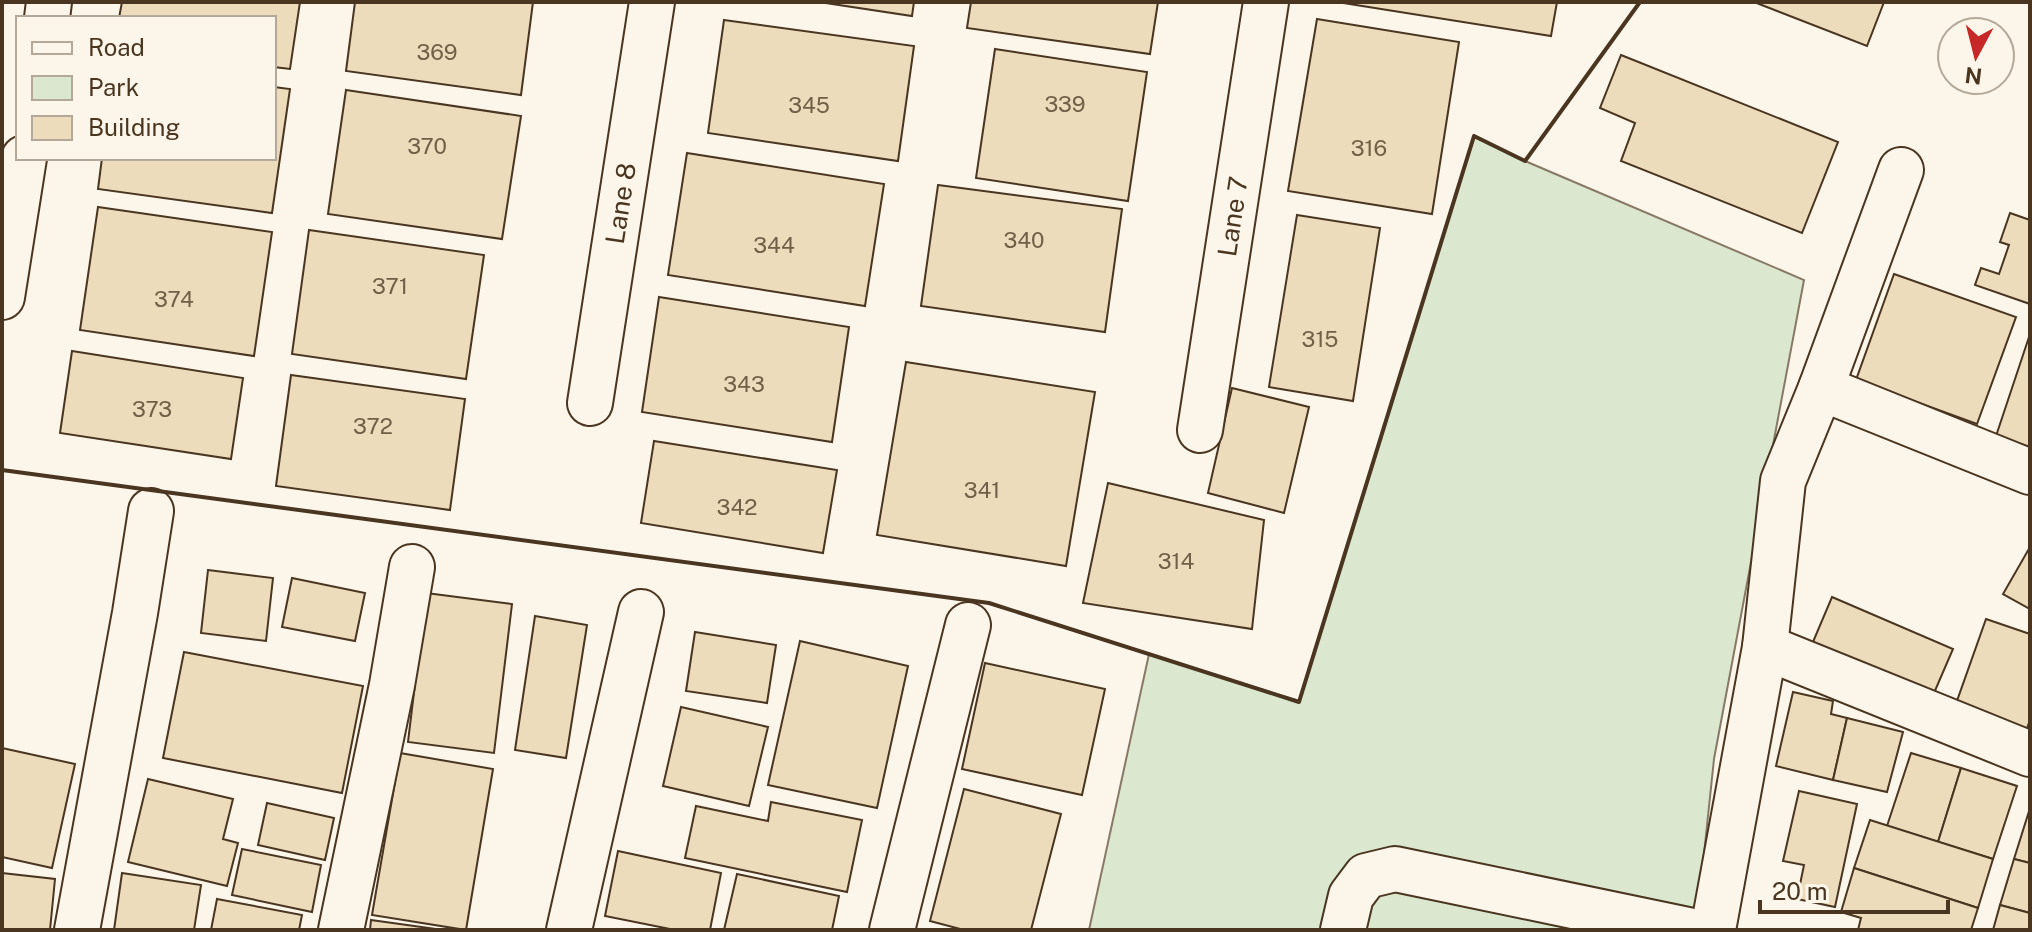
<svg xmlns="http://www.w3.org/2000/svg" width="2032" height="932" font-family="'Public Sans',sans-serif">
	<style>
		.green { fill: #dce7d0; stroke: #887966; stroke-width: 2 }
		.building { fill: #ecdcbc; stroke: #4a3520; stroke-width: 2 }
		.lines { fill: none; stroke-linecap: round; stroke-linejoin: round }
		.minor-casing { stroke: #4a3520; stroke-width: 48 }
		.minor { stroke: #fbf6e9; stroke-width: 44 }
		.wall { stroke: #4a3520; stroke-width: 4 }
		.labels { text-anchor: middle; stroke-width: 6; stroke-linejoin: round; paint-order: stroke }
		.number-label { font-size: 22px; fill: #725f47 }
		.street-label { font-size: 26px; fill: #4a3520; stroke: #fbf6e9 }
	</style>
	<rect width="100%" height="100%" fill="#fbf6e9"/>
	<polygon class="green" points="1474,136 1525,161 1804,280 1714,759 1696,930 1089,930 1149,654 1299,701"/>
	<g class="building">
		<polygon points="122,2 300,2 290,69 274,67 274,18 119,18"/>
		<polygon points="355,2 533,2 521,95 346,71"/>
		<polygon points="819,2 914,2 912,16"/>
		<polygon points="971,2 1158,2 1150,54 967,28"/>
		<polygon points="1337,2 1557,2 1551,36"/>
		<polygon points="1754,2 1884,2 1867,46"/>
		<polygon points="1317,19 1459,42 1432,214 1288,191"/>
		<polygon points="724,20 914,46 898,161 708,133"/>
		<polygon points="995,49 1147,72 1128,201 976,178"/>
		<polygon points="1621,55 1838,142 1802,233 1621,161 1635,123 1600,108"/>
		<polygon points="274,87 290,89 272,213 98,189 102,158 274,158"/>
		<polygon points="346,90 521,116 502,239 328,214"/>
		<polygon points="687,153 884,184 865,306 668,275"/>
		<polygon points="938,185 1122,209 1105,332 921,306"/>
		<polygon points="98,207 272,232 254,356 80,330"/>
		<polygon points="2010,213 2030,220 2030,304 1975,285 1981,268 1999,274 2009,245 2000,242"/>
		<polygon points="1297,215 1380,228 1353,401 1269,387"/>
		<polygon points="309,230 484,255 466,379 292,354"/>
		<polygon points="1894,274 2016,317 1977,424 1856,380"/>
		<polygon points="659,297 849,327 832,442 642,412"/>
		<polygon points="2029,337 2030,338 2030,447 1996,436"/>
		<polygon points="72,351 243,378 231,459 60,433"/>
		<polygon points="906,362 1095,392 1066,566 877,535"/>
		<polygon points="291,375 465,399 450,510 276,486"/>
		<polygon points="1232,388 1309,407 1284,513 1208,493"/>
		<polygon points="654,441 837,470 823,553 641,523"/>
		<polygon points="1108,483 1264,520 1252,629 1083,603"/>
		<polygon points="2030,547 2030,609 2003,594"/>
		<polygon points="208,570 273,578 266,641 201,633"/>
		<polygon points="292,578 365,593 355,641 282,627"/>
		<polygon points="426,593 512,604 494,753 408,742"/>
		<polygon points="1832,597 1953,649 1928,707 1807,656"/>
		<polygon points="535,616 587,625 566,758 515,750"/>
		<polygon points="1986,619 2030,634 2030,720 2023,739 1952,715"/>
		<polygon points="695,632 776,645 767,703 686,691"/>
		<polygon points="800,641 908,666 877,808 768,785"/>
		<polygon points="184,652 363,686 342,793 163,758"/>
		<polygon points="985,663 1105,689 1082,795 962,769"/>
		<polygon points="1793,692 1833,701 1831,714 1847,718 1833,780 1776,766"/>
		<polygon points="681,707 768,727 749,806 663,786"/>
		<polygon points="1847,718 1903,732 1887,792 1833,780"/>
		<polygon points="2,748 75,764 52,868 2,857"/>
		<polygon points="400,753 493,769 466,930 372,915"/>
		<polygon points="1911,753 1961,768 1938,842 1887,826"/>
		<polygon points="1961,768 2017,786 1993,859 1938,842"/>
		<polygon points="148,779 233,799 223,839 238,843 227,886 128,862"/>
		<polygon points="964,789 1061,814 1031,930 964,930 930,921"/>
		<polygon points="1799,791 1857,804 1835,907 1797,899 1804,865 1783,861"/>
		<polygon points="771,802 862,820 847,892 685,858 696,806 768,821"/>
		<polygon points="267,803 334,818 325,860 258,845"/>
		<polygon points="2030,808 2030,863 2014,859"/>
		<polygon points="1870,820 1993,859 1978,908 1854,868"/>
		<polygon points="242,849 321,865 312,912 232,895"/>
		<polygon points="618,851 721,873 710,930 675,930 605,916"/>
		<polygon points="2014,859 2030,863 2030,913 2000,905"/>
		<polygon points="1854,868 1978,908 1971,930 1858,930 1861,918 1841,912"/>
		<polygon points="2,873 55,879 50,930 2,930"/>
		<polygon points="122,873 201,885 194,930 114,930"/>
		<polygon points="737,874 839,896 832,930 724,930"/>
		<polygon points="217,899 302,915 299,930 211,930"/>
		<polygon points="2000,905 2030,913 2030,930 1993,930"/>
		<polygon points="371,920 443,930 370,930"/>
	</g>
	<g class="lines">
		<g class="minor-casing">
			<g id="minor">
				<polyline points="47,18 49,2"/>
				<polyline points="2,297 24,158"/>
				<polyline points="1821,388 2030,472"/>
				<path id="s1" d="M 590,403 L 652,2"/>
				<path id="s2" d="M 1200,430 L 1266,2"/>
				<polyline points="1765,647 2030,754"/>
				<polyline points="77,930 135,613 151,511"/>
				<polyline points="341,930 392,685 412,567"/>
				<polyline points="569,930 641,612"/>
				<polyline points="892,930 968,625"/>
				<polyline points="1343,930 1351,896 1366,876 1395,869 1688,930"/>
				<polyline points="1713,930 1765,647 1783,481 1821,388 1901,170"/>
			</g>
		</g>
		<use href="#minor" class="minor"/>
		<polyline class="wall" points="2,470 989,603 1299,702 1474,136 1525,161 1640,2"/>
	</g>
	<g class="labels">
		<g class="number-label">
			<text x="437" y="60">369</text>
			<text x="1065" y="112">339</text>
			<text x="809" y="113">345</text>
			<text x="427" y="154">370</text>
			<text x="1369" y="156">316</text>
			<text x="1024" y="248">340</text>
			<text x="774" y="253">344</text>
			<text x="390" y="294">371</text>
			<text x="174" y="307">374</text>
			<text x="1320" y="347">315</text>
			<text x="744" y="392">343</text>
			<text x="152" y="417">373</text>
			<text x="373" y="434">372</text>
			<text x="982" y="498">341</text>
			<text x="737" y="515">342</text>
			<text x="1176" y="569">314</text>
		</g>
		<g class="street-label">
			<text dy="9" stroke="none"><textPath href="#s1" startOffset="202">Lane 8</textPath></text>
			<text dy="9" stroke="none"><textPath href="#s2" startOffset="216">Lane 7</textPath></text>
		</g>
	</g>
	<rect width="2032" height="932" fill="none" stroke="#4a3520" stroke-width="8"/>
	<rect x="16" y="16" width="260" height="144" fill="#fbf6e9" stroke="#b4a999" stroke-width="2"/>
	<rect x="32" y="42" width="40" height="12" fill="#fbf6e9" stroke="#b4a999" stroke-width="2"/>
	<text x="88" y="56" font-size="24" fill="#4a3520">Road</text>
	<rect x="32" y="76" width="40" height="24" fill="#dce7d0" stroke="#b4a999" stroke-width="2"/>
	<text x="88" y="96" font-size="24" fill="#4a3520">Park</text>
	<rect x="32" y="116" width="40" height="24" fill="#ecdcbc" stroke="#b4a999" stroke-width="2"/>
	<text x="88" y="136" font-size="24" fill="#4a3520">Building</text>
	<g transform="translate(1976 56) rotate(187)"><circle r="38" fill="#fbf6e9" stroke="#b4a999" stroke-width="2"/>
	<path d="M0-6L14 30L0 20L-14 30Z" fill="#c62828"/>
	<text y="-12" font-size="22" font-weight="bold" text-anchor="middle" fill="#4a3520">N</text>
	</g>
	<path d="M1760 900v12h188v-12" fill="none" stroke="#4a3520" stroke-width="4"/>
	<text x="1772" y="900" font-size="24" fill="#4a3520" stroke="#fbf6e9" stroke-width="6" paint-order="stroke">20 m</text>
</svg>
